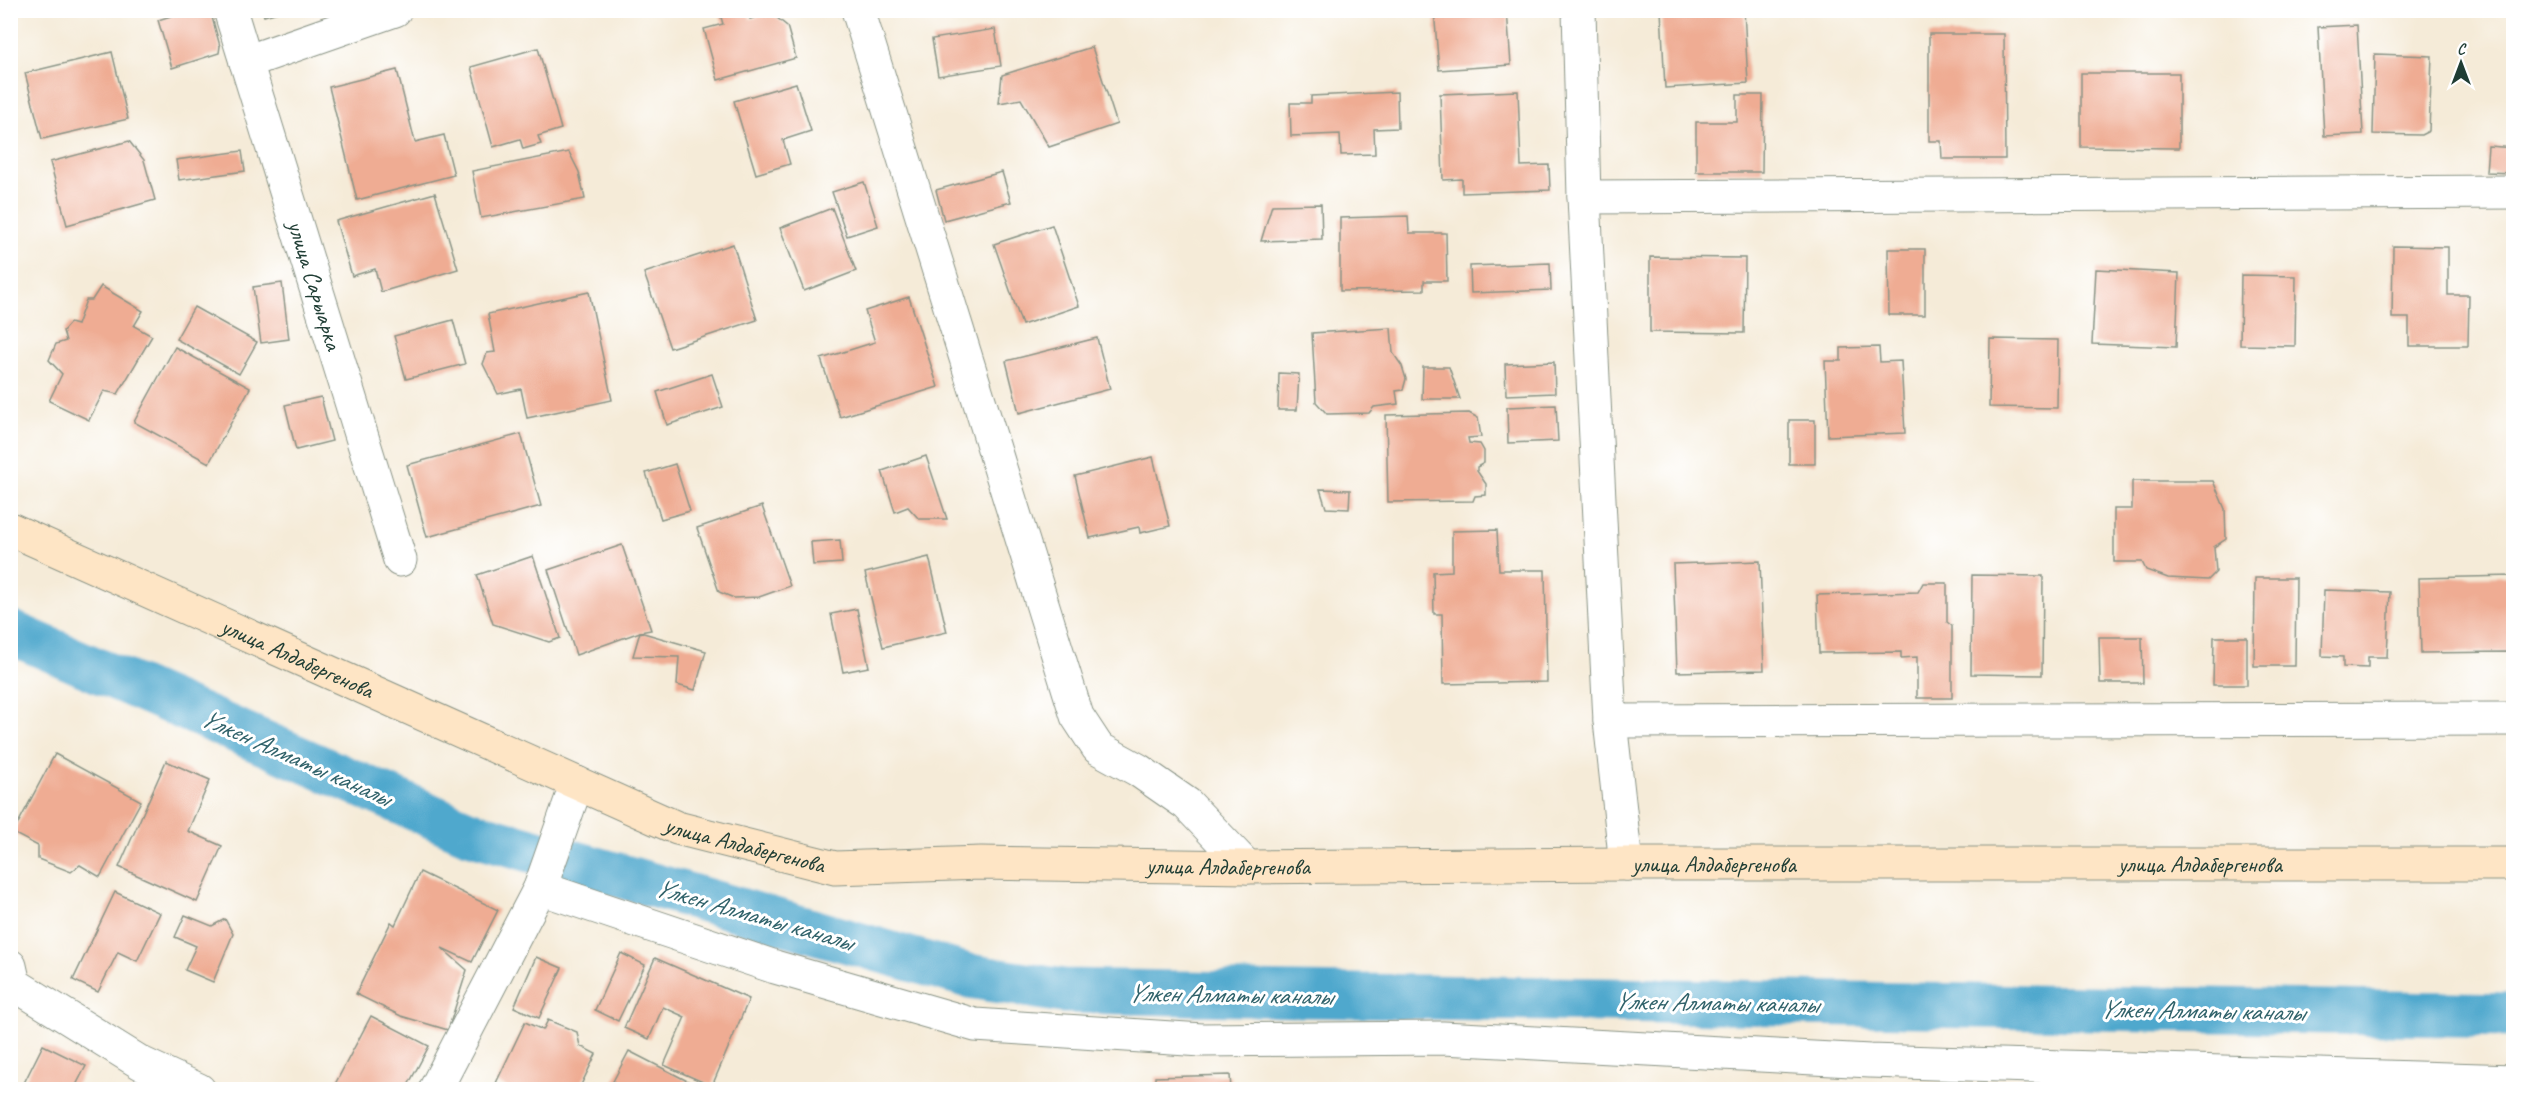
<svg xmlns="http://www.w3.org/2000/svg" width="2524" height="1100" font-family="Caveat,sans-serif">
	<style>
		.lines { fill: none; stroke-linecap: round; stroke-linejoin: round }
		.canal { stroke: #4fa8cd; stroke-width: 45 }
		.building { fill: #efac93 }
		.street-casing { stroke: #8a9486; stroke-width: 35 }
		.secondary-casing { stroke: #8a9486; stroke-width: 35 }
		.street { stroke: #fff; stroke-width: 33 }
		.secondary { stroke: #fee5c5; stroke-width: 33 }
		.labels { text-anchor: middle; stroke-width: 6; stroke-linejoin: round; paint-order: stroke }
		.street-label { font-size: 24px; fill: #1f3d34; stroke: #fff }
		.water-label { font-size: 26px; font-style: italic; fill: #30626a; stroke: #fff }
	</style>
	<rect width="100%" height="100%" fill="#fff"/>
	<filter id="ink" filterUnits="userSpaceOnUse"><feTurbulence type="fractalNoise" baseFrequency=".0167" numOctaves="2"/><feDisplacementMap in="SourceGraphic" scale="12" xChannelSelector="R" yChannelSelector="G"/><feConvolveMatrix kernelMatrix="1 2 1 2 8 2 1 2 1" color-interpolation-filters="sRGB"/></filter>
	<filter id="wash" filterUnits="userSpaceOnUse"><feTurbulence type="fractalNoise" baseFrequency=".008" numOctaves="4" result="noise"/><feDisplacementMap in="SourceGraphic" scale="24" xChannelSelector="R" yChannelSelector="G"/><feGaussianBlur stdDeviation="1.35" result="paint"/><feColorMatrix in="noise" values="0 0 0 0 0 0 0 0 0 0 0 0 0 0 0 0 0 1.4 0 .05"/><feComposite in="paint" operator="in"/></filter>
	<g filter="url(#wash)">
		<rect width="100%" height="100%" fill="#f5ebd8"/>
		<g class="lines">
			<polyline class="canal" points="10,632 468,832 969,976 1063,991 2514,1015"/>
		</g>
		<g id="blocks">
			<g class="building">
				<polygon points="190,10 210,10 220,46 219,53 172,68 158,20"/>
				<polygon points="262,10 282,10 282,11 264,16"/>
				<polygon points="731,10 748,10 750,19 771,13 787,26 796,58 718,80 704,29 723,24 720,14"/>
				<polygon points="1434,10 1507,10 1511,65 1439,70"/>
				<polygon points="1661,10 1744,10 1748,83 1665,88"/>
				<polygon points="2357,25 2363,134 2324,136 2318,27"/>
				<polygon points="995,29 1001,66 938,76 932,39"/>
				<polygon points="1929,34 2004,34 2005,159 1942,159 1941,141 1929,141"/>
				<polygon points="1092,47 1117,124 1049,147 1021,99 999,103 1002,75"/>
				<polygon points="538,48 561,129 538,136 541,144 523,149 520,139 493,147 471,67"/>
				<polygon points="112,52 128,119 42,139 25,73"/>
				<polygon points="2375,54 2432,56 2429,131 2421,135 2373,134"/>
				<polygon points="397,70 415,142 444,135 454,175 357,200 329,87"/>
				<polygon points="2081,73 2179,73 2179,148 2081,147"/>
				<polygon points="796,83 811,131 783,140 790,164 756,174 734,101"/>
				<polygon points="1518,91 1521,166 1549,165 1550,190 1462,193 1462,179 1443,180 1440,94"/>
				<polygon points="1397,92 1398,128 1374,129 1375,154 1341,155 1340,134 1291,136 1290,103 1311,103 1311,96"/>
				<polygon points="1737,95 1763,95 1762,172 1696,172 1696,122 1737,122"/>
				<polygon points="129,141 144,160 155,200 67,225 50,162"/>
				<polygon points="2488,146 2514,148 2514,173 2486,172"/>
				<polygon points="242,151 245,171 179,180 176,160"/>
				<polygon points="569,152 579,172 585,199 481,218 472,171"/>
				<polygon points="1002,172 1011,202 944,220 936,190"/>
				<polygon points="864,182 878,226 847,236 832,192"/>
				<polygon points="435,193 458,269 381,292 375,269 352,276 336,221"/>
				<polygon points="1321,204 1322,239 1261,241 1272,205"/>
				<polygon points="832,208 856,271 804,291 780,228"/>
				<polygon points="1408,216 1409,233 1446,233 1447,281 1424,281 1424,290 1340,291 1340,218"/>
				<polygon points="1052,225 1079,306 1022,325 994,244"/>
				<polygon points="733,244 757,320 670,348 644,273"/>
				<polygon points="2393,246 2448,247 2448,295 2469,295 2468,346 2409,346 2409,318 2392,318"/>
				<polygon points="1888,249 1925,249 1925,315 1889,315"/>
				<polygon points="1650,257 1745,258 1744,333 1650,332"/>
				<polygon points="1550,263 1551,290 1471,293 1470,266"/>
				<polygon points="2096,269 2179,273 2176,347 2092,344"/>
				<polygon points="2241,275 2296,276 2295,346 2240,345"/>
				<polygon points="282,283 289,339 261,343 253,287"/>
				<polygon points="101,286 143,311 134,326 152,336 118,394 104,391 89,420 49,401 62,374 49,360 56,344 66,341 63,331 70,323 77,325 86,300 92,300"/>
				<polygon points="589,292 612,400 527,418 521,389 498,394 483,364 487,353 495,352 488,314"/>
				<polygon points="909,297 938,387 840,417 821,359 875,342 865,311"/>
				<polygon points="194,307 257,342 239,374 176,339"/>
				<polygon points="453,320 465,364 406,379 394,336"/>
				<polygon points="1391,328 1393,353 1402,366 1406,379 1403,390 1396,391 1398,404 1374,407 1369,413 1327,414 1316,402 1312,333"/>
				<polygon points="1097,338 1110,389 1019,413 1006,361"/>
				<polygon points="1990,339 2058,340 2057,408 1989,407"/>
				<polygon points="175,347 250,388 209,463 134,422"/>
				<polygon points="1879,347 1880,362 1901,361 1905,433 1828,436 1825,361 1841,361 1841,348"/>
				<polygon points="1554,362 1555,393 1506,395 1505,364"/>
				<polygon points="1423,367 1449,367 1460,399 1422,399"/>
				<polygon points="1279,373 1299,374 1297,410 1278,410"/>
				<polygon points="712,374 723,407 667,425 657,392"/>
				<polygon points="321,397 332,441 296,450 285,405"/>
				<polygon points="1556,405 1558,441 1508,443 1507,407"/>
				<polygon points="1469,413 1478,418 1481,437 1468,438 1469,443 1480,444 1484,451 1484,463 1477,467 1477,471 1486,484 1486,495 1475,496 1473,501 1388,502 1386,415"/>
				<rect x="1789" y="420" width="26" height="44"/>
				<polygon points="521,434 541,506 427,537 407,465"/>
				<polygon points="926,456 947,519 919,519 908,507 895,512 882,471"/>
				<polygon points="1153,457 1170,526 1140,533 1139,527 1090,538 1075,476"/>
				<polygon points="675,464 690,511 661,519 646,473"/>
				<polygon points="2132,481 2213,481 2225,509 2226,539 2214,547 2216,572 2208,580 2168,578 2146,570 2142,562 2114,562 2114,509 2132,509"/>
				<polygon points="1320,489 1350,490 1349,509 1326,508"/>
				<polygon points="762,506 790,586 759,597 734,598 719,592 697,528"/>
				<polygon points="1497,530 1499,570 1545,570 1547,682 1443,684 1442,614 1434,614 1433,572 1452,571 1452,531"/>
				<polygon points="840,540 842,563 813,565 811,542"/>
				<polygon points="622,545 651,630 640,632 576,655 548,570"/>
				<polygon points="533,556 560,638 549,642 493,624 477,575"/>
				<polygon points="929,557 947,632 883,647 865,573"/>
				<polygon points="1760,561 1764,670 1677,672 1673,564"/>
				<polygon points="1972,575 2043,576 2042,675 1971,674"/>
				<polygon points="2514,576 2514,677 2509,673 2508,652 2421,653 2419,578"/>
				<polygon points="2255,578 2296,578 2295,666 2254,666"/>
				<polygon points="1923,583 1947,583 1947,622 1952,626 1952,698 1917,698 1917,657 1901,658 1901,652 1819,653 1817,595 1918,592"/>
				<polygon points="2324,590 2390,592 2387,657 2368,657 2368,668 2343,667 2343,657 2322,656"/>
				<polygon points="857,609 869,667 843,672 831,614"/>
				<polygon points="640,632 706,651 695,690 677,685 679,657 633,656"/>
				<polygon points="2099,637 2142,637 2143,683 2100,683"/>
				<polygon points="2214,637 2247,637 2247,685 2213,685"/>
				<polygon points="55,754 141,801 100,877 80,865 71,872 38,859 38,846 13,833"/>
				<polygon points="166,761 210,780 188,831 222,846 197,902 119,867"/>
				<polygon points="420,872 498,910 472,962 442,948 467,970 448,1030 401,1016 356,994 391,922 395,925"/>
				<polygon points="115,892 160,913 137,961 118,952 98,992 73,980"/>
				<polygon points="185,915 212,926 225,919 233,934 213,982 185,970 196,946 175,937"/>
				<polygon points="621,953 645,965 618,1021 595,1010"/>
				<polygon points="536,957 562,968 539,1018 514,1007"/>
				<polygon points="655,958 749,999 712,1086 664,1065 685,1017 663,1007 649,1039 624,1028"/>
				<polygon points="371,1016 429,1046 406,1089 333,1088"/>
				<polygon points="548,1020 577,1032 580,1046 596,1054 579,1089 511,1089 496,1083 525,1022 543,1030"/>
				<polygon points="43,1045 86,1066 74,1089 21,1089"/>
				<polygon points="629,1051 703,1089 609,1089"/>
				<polygon points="1230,1075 1231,1089 1155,1089 1155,1077"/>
			</g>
		</g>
	</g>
	<g filter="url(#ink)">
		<use href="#blocks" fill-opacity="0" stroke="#8a9486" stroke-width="1.5"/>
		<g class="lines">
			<g class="street-casing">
				<g id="street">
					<path id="s1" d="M 230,10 L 400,560"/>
					<polyline points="858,10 1077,716 1098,748 1138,770 1187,804 1247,867"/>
					<polyline points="1579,10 1584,197 1610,721 1626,864"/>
					<polyline points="246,62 395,10"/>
					<polyline points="1584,197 2514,192"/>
					<polyline points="1610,721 2514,719"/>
					<polyline points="540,888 775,967 975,1025 1202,1040 1443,1038 1870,1061 2514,1081"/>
					<polyline points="10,966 14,984 141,1063 199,1090"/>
					<polyline points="435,1090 540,888 577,783"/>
				</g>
			</g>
			<g class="secondary-casing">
				<g id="secondary">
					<path id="s2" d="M 10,529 L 677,828 L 835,868 L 981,863 L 1247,867 L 1626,864 L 2514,864"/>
				</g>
			</g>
			<use href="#street" class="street"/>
			<use href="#secondary" class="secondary"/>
		</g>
	</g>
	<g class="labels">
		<g class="street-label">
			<text dy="8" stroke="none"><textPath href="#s1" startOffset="288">улица Сарыарка</textPath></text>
			<text dy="8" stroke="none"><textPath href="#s2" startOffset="315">улица Алдабергенова</textPath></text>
			<text dy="8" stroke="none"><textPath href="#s2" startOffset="801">улица Алдабергенова</textPath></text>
			<text dy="8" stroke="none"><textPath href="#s2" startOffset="1773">улица Алдабергенова</textPath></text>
			<text dy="8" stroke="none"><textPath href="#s2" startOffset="2259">улица Алдабергенова</textPath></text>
			<text dy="8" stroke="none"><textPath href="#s2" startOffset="1287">улица Алдабергенова</textPath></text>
		</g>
		<g class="water-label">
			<text transform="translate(296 757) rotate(24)" y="9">Үлкен Алматы каналы</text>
			<text transform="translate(754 914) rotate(16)" y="9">Үлкен Алматы каналы</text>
			<text transform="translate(1230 994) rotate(1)" y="9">Үлкен Алматы каналы</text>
			<text transform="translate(1716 1002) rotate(1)" y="9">Үлкен Алматы каналы</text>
			<text transform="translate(2202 1010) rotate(1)" y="9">Үлкен Алматы каналы</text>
		</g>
	</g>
	<rect width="2524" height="1100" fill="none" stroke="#fff" stroke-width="36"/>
	<g transform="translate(2461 63)" stroke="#ffffff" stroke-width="4.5" paint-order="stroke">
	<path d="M0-4.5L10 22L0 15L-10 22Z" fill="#1f3d34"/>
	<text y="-9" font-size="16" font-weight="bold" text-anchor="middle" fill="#1f3d34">С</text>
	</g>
</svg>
